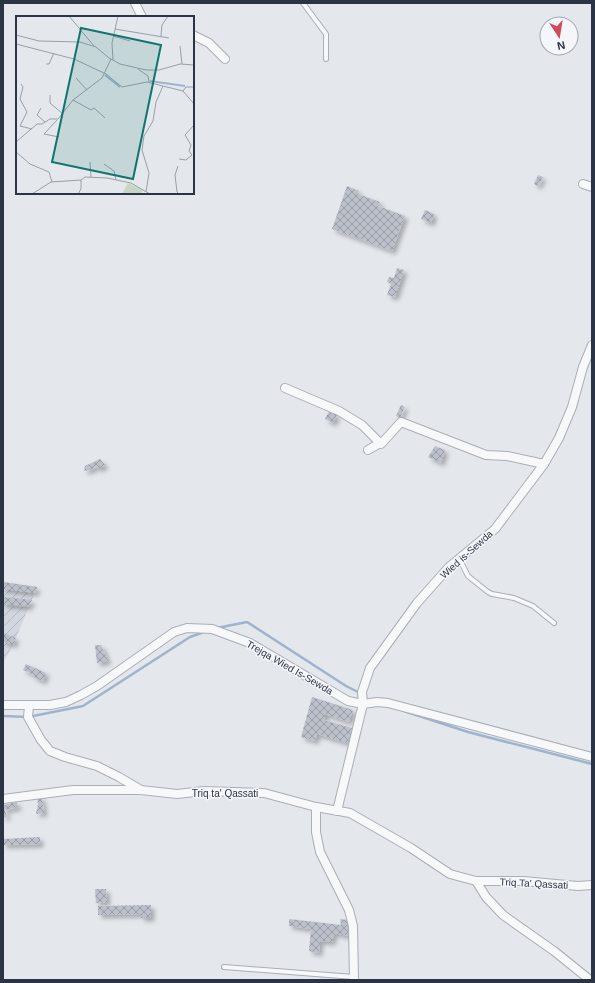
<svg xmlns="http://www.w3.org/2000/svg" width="595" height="983" font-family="Arial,sans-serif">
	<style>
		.industrial { fill: url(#industrial-furrows) }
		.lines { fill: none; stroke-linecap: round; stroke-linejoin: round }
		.stream { stroke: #9fb4cc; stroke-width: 2.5 }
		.building { fill: url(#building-cross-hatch); filter: url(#shadow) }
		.lane-casing { stroke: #a9aeb7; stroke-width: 6 }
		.street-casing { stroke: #a9aeb7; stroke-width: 10 }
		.lane { stroke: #f7f8fa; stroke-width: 4 }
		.street { stroke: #f7f8fa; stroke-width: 8 }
		.labels { text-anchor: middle; stroke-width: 3; stroke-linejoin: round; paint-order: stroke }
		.street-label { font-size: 10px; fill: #2b3445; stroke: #f4f6f9 }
		.inset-river { fill: none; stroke: #9fb4cc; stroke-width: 2 }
		.inset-road { fill: none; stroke: #9a9fa9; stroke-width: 1 }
		.view { fill: #0f766e; fill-opacity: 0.15; stroke: #0f766e; stroke-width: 2 }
		.inset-edge { fill: none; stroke: #2b3445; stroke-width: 2 }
	</style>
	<defs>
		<pattern id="industrial-furrows" width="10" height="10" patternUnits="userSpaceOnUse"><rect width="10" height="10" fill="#d2d6de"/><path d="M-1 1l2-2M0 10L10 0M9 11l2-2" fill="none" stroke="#b4b8c0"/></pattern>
		<pattern id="building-cross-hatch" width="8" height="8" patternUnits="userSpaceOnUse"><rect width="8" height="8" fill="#bbc0ca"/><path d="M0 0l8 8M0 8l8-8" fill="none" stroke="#989da6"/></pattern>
		<filter id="shadow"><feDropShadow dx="3.5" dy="3.5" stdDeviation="2" flood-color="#0004"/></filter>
	</defs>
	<rect width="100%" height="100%" fill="#e4e7ec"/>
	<polygon class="industrial" points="3,582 37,587 13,645 3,663"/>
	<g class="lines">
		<g class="stream">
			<polyline points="217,628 247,622 346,686 360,693"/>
			<polyline points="404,711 468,732 592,764"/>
			<polyline points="3,716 28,717 83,706 190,637 204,632"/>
		</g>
	</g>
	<g class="building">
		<polygon points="538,175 543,177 538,186 534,184"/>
		<polygon points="347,186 359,191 358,194 380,202 378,206 405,216 392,251 332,229"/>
		<polygon points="425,210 434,214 431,223 421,219"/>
		<polygon points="397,268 404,270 395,297 387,295 391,284 387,282 389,277 394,278"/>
		<polygon points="401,405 405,407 400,418 396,416"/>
		<polygon points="329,411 337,415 333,423 325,419"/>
		<polygon points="435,446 445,450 441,463 428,457"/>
		<polygon points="100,459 105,465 99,469 97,466 90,470 84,471 85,466"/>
		<polygon points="3,582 37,587 35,593 3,589"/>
		<polygon points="3,597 32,600 28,607 3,604"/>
		<polygon points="3,633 16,638 13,645 3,641"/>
		<polygon points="95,645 101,645 108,661 97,663"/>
		<polygon points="26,664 46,673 43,681 33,677 34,675 23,670"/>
		<polygon points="312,697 353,710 349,722 325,714 324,720 352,728 347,743 317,734 315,741 301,737"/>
		<polygon points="37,797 42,797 44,813 36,814 38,804"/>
		<polygon points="17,802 18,807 5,810 7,817 3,818 3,805"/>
		<polygon points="40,837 40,844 3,845 3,839"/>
		<polygon points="95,889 106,889 107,902 96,903"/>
		<polygon points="151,905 151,918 141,918 141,914 98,915 98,906"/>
		<polygon points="289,919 341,925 340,919 347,920 348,936 334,933 332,942 320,941 319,953 309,951 311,929 289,926"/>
	</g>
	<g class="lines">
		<g class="lane-casing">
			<g id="lane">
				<polyline points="303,3 326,34 326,59"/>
				<polyline points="459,558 468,576 488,592 492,594 514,598 533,606 554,623"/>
				<polyline points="224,967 354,977"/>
			</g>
		</g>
		<g class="street-casing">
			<g id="street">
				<polyline points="135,3 142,17"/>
				<polyline points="193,35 209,43 225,59"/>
				<polyline points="583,184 592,187"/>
				<polyline points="285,388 339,411 362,425 381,444 401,422 486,455 507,456 544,464"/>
				<polyline points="368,450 380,443"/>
				<polyline points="3,705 50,705 66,702 81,695 97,686 174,632 187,628 212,629 250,643 348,701 363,704 377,702 388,703 592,757"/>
				<polyline points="29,706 28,717 41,740 50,751 65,757 97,766 119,777 141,790"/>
				<polyline points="3,799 73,790 141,790 177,794 204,791 264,793 316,807 350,813 411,848 450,874 461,877 476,881 523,881 578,886 592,885"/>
				<polyline points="316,807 316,832 320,852 349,910 353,926 354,980"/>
				<polyline points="337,811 363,704 362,692 370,668 417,603 449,567 495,529 544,464 559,438 572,407 583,367 592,345"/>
				<polyline points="476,881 486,897 503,915 554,951 590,980"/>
			</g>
		</g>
		<use href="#lane" class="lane"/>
		<use href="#street" class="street"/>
	</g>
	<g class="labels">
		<g class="street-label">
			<text transform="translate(466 554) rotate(-42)" y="4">Wied is-Sewda</text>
			<text transform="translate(290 667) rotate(30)" y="4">Trejqa Wied Is-Sewda</text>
			<text x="225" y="797">Triq ta' Qassati</text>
			<text transform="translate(534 883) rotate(3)" y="4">Triq Ta' Qassati</text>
		</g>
	</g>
	<g transform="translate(16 16)">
		<rect width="178" height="178" fill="#e4e7ec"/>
		<path d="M 112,167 L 127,174 L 125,178 L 106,178 Z" fill="#c9d6c5"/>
		<path class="inset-river" d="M 89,59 L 104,71M 134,65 L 169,70"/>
		<path class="inset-road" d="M 53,0 L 78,30M 99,13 L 153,22M 0,19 L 23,25 L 64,26 L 80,31 L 93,42 L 104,48 L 130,54 L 143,54 L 164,48 L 178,49M 97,20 L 114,25M 145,20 L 146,9 L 152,0M 0,28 L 58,43 L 90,58 L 106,71 L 131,66 L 167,75 L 178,88M 164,30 L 166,48M 97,44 L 96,27 L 102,0M 30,48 L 33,48 L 38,37M 122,53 L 132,60 L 133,66M 60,62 L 71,74M 5,68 L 7,71 L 4,83 L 11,96 L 4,110 L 16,113M 167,75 L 170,71 L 178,71M 34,79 L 34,87 L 47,98M 57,84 L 75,94 L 78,92 L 89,102M 25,92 L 21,99 L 29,106M 41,104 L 28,118 L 43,121M 0,126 L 21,108 L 26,108 L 34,103 L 42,103 L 57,84 L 86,62 L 95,43M 0,136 L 14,148 L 33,156 L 36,166M 163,143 L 170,144 L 176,139 L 173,135 L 175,129 L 169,119 L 178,109M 74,146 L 75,161M 88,148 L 98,155 L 100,164M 162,150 L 159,159 L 161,176 L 163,178M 65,164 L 69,161 L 91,162 L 115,167 L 134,178M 130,176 L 133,157 L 126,134 L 128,120 L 137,105 L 140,86 L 147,70M 16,178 L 35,166 L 65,164M 62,178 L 65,173 L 65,164"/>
		<path class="view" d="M 65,12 L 145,29 L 117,163 L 36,146 Z"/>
		<rect width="178" height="178" class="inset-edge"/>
	</g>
	<rect width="595" height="983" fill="none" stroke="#2b3445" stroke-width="8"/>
	<g transform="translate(559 36) rotate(168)"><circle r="19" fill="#f4f6f9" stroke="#a4a8b1"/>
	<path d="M0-3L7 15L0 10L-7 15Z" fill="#d1495b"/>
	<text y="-6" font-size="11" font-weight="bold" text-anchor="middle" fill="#2b3445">N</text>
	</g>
</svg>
